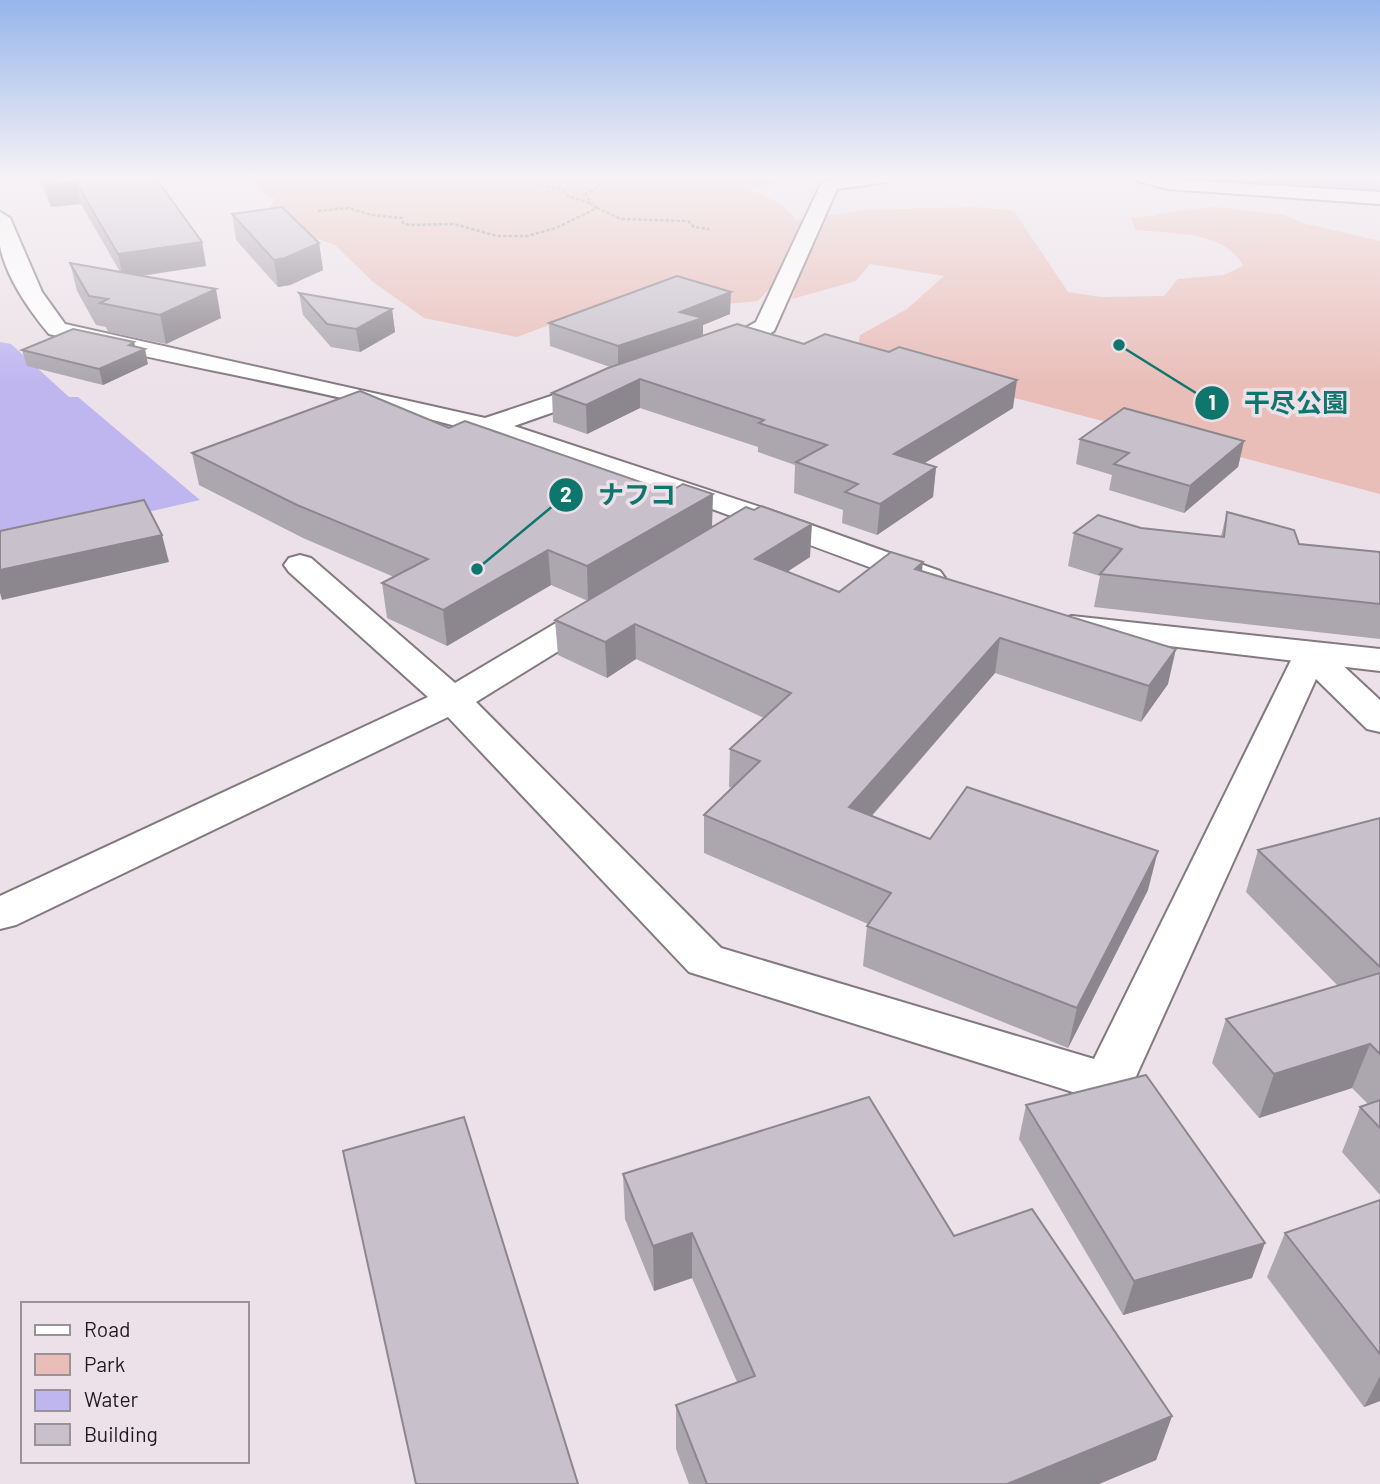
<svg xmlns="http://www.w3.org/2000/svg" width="1380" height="1484" font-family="Barlow,'Noto Sans JP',sans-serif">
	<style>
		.green { fill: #e9beb9 }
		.water { fill: #bfb6f0 }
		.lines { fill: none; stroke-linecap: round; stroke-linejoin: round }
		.minor-casing { stroke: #837980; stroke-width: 4 }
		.tertiary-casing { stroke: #837980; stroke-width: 4 }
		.path { stroke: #90888d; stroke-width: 2.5; stroke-dasharray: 3.5 2; stroke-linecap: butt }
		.minor { fill: #fff; fill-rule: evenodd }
		.tertiary { fill: #fff; fill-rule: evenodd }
		.wall { fill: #aca6af }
		.shaded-wall { fill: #8c878e }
		.building { fill: #c8c1cb; stroke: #8c878e; stroke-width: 2 }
		.leader { fill: none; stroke: #0f766e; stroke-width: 2.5 }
		.callout-dot { fill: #0f766e; stroke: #ece1e8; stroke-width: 2.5 }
		.mark-label { font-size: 21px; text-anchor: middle; font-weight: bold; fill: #fff }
		.callout-label { font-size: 26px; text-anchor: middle; font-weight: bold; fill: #0f766e; stroke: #ece1e8; stroke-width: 7; stroke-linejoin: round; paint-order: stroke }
	</style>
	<rect width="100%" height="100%" fill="#ece1e8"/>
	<path class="green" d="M 248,177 L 799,177 L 746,190 C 762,194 787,204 795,220 L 868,210 L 975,207 L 1014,211 L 1068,292 L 1101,297 L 1164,296 L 1178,279 L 1224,275 L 1243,266 C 1227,231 1168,233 1135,230 L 1131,217 L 1157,216 L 1155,214 L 1214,207 L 1285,215 L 1303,223 L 1380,241 L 1380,494 L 856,356 L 860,335 L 907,309 L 944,276 L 870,264 L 856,281 L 792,299 L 798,280 L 769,289 L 758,301 L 727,304 L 653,286 L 517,337 L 424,318 L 373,282 L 335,245 L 262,219 L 277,198 L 270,199 Z"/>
	<g class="water">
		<polygon points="1167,177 1380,177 1380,194 1176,180"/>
		<polygon points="0,342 11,344 69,397 78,397 200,500 0,546"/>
	</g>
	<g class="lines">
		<g class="minor-casing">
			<polygon id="minor" points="300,555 311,558 455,683 588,604 600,601 612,604 617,611 612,618 476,702 721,948 1094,1059 1298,646 1310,642 1322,646 1380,700 1380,732 1367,729 1316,679 1133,1083 1126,1097 1108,1103 689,972 448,717 16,925 0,929 0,896 428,697 289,572 284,565 289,558"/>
		</g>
		<g class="tertiary-casing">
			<g id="tertiary">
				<path d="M 839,177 L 895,177 L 886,182 L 837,189 L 774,331 C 754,342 722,361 699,355 L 696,350 L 699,345 L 738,332 L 756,322 L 820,186 L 823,182 Z"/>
				<polygon points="1135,177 1380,192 1380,204 1168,189 1138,181"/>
				<path d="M 0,212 L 10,218 L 42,292 L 65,324 L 485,418 L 602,379 L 611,382 L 615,387 L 611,392 L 514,426 L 769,510 L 940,571 L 945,578 L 940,585 L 929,588 L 918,585 C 764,528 609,468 452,425 C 319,389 182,367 49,334 C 29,310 6,277 0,246 C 0,236 0,223 0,212 Z"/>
				<polygon points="1072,616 1380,649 1380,671 1060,633 1055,626 1060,619"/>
			</g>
		</g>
		<g class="path">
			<polyline points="509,177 562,190 568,196 590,203"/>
			<polyline points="639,177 648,185"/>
			<polyline points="597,208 590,203 586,194 613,177"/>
			<polyline points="318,211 348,208 372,215 402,218 403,223 409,225 454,224 497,236 527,236 556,228 597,208 621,219 688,221 694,227 709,229"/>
		</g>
		<use href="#minor" class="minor"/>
		<use href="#tertiary" class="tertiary"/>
	</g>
	<g class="wall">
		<polygon points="38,177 155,177 202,242 206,266 142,276 221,318 166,344 108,332 106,327 96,325 77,291 70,263 120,272 81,204 51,207"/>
		<polygon points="232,214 319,243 323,270 290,285 278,287 236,240"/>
		<polygon points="299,293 392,309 395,332 360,352 331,347 303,315"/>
		<polygon points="730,314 703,325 703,336 1013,408 925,463 936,467 933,497 877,535 842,523 843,510 794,493 795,465 758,452 758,447 640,408 587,434 553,422 552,393 610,367 550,346 549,323"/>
		<polygon points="134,342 135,346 148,364 103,385 27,366 22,350"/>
		<polygon points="449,428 712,527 810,557 787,572 839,592 922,571 1168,684 1141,722 995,673 872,816 930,839 1148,890 1068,1048 863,966 867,926 868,924 704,853 704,815 732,788 729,787 730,749 764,718 636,659 607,678 558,655 555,620 588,601 551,585 447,646 387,618 382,583 394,577 303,538 199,485 192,453"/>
		<polygon points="1080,439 1244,441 1238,467 1184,513 1109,490 1112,475 1076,464"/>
		<polygon points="1227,512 1299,544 1380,552 1380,639 1094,607 1100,576 1068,566 1074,533 1141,528 1221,536"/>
		<polygon points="1380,818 1380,1195 1342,1152 1360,1107 1368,1104 1352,1088 1259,1118 1212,1063 1226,1019 1338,986 1246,892 1258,850"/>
		<polygon points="1026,1105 1252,1278 1123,1315 1019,1139"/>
		<polygon points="623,1174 954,1236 1172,1416 1156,1460 1099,1484 689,1484 676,1449 676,1405 737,1382 692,1278 654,1291 625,1219"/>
		<polygon points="1380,1200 1380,1401 1364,1407 1267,1277 1285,1233"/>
	</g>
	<g class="shaded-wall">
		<polygon points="76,182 81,204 51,207 45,185"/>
		<polygon points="202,242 206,266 123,278 118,254"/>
		<polygon points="319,243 323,270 290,285 278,287 274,260"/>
		<polygon points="216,289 221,318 166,344 160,315"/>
		<polygon points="731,292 730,314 703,325 703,341 618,370 618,346 680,312"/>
		<polygon points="392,309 395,332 360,352 356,329"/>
		<polygon points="134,342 136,352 145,349 148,364 103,385 99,369 129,345"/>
		<polygon points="640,379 640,408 587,434 586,405"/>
		<polygon points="1017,380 1013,408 891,484 894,454"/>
		<polygon points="1244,441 1238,467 1184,513 1190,486"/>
		<polygon points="936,467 933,497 877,535 880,504"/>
		<polygon points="713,494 712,528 588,601 587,566"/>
		<polygon points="812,524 810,557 754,593 755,559"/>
		<polygon points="162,535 169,562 2,600 0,593 0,570"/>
		<polygon points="548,550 551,585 447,646 443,610"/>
		<polygon points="923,562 919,596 915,569"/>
		<polygon points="635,624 636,659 607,678 605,642"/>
		<polygon points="1000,638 995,673 846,845 849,807"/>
		<polygon points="1176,649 1168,684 1141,722 1149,686"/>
		<polygon points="1158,851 1148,890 1068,1048 1077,1008"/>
		<polygon points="1370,1044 1352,1088 1259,1118 1274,1074"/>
		<polygon points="692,1233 692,1278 654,1291 653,1246"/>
		<polygon points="1265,1243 1252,1278 1123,1315 1134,1281"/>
		<polygon points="1380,1376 1380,1401 1364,1407"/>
		<polygon points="1172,1416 1156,1460 1099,1484 1007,1484"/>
	</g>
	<g class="building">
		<polygon points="41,177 155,177 202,242 118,254 76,182 45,185"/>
		<polygon points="282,207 319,243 285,258 274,260 232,214"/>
		<polygon points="70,263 216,289 160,315 100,303 108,299 89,296"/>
		<polygon points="677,276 731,292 680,312 703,318 618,346 549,323"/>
		<polygon points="299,293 392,309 356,329 327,324"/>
		<polygon points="737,324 804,344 825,334 889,352 899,347 1017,380 894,454 936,467 880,504 845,492 858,484 796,462 827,445 759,423 764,420 640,379 586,405 552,393 608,368"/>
		<polygon points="73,329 134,342 129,345 145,349 99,369 22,350"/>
		<polygon points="360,391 449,428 465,421 669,492 683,484 713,494 587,566 548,550 443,610 382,583 428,559 297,505 192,453"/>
		<polygon points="1124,408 1244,441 1190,486 1114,464 1129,453 1080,439"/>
		<polygon points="144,500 162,535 0,570 0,531"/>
		<polygon points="761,506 812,524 755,559 839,592 891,552 923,562 915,569 1176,649 1149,686 1000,638 849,807 930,839 967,787 1158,851 1077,1008 867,926 891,893 704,815 760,761 730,749 791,693 635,624 605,642 555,620 746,507 754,510"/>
		<polygon points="1227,512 1294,530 1299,544 1380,552 1380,604 1100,574 1122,549 1074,533 1098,515 1141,528 1224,537"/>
		<polygon points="1380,818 1380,967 1258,850"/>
		<polygon points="1380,973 1380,1054 1370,1044 1274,1074 1226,1019"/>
		<polygon points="1146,1075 1265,1243 1134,1281 1026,1105"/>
		<polygon points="869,1097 954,1236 1032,1209 1172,1416 1007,1484 707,1484 676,1405 755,1376 692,1233 653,1246 623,1174"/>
		<polygon points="1380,1100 1380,1128 1360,1107"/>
		<polygon points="464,1117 578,1484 416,1484 343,1151"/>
		<polygon points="1380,1200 1380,1354 1285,1233"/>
	</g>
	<linearGradient id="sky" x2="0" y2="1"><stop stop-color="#97b5eb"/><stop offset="0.46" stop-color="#f6f2f5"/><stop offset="1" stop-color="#f6f2f5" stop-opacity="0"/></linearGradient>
	<rect width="1380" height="384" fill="url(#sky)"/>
	<path class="leader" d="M1119 345L1212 403M477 569L566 495"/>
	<g class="callout-dot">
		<circle cx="1119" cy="345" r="7"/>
		<circle cx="477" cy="569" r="7"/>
		<circle cx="1212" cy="403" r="18"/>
		<circle cx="566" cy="495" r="18"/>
	</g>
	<g class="mark-label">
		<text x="1212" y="410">1</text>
		<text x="566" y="502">2</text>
	</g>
	<g class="callout-label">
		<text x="1296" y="412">干尽公園</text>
		<text x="637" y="504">ナフコ</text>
	</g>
	<rect x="21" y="1302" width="228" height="161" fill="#ece1e8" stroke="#9a9297" stroke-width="2"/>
	<rect x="35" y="1325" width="35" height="10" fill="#ffffff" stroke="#9a9297" stroke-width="2"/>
	<text x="84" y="1337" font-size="21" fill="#201c1e">Road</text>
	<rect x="35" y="1354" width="35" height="21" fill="#e9beb9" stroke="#9a9297" stroke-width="2"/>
	<text x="84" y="1372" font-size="21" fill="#201c1e">Park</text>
	<rect x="35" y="1390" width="35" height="21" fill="#bfb6f0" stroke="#9a9297" stroke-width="2"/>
	<text x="84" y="1407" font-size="21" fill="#201c1e">Water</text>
	<rect x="35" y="1424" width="35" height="21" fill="#c8c1cb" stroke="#9a9297" stroke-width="2"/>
	<text x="84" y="1442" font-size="21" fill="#201c1e">Building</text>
</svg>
